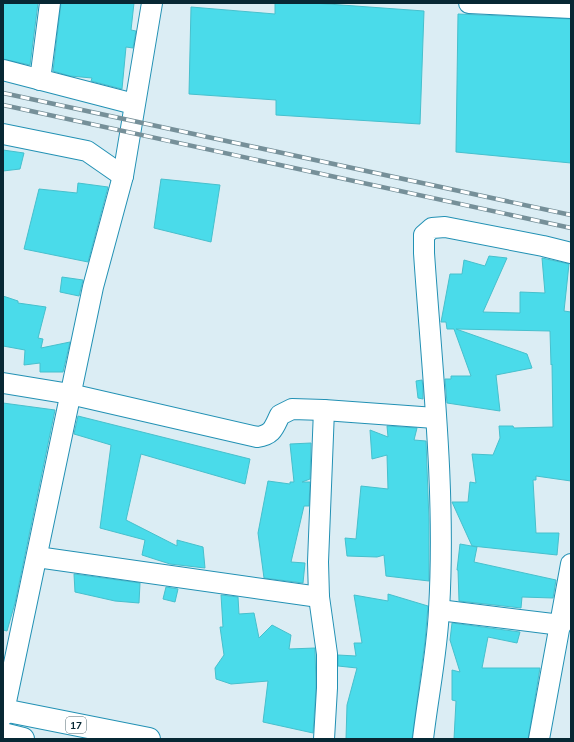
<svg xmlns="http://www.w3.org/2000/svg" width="574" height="742" font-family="Mulish,sans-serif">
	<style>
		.building { fill: #4adbea; stroke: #46c0cd }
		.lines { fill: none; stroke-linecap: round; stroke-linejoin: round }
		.minor-casing { stroke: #2291b4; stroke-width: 22 }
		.highway-casing { stroke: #2291b4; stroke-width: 24 }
		.minor { stroke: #fff; stroke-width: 20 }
		.highway { stroke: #fff; stroke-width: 22 }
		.rail-casing { stroke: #769099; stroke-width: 4.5 }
		.rail { stroke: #fff; stroke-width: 3; stroke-dasharray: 9; stroke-linecap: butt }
		.labels { text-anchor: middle; stroke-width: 3; stroke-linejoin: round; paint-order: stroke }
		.shield { fill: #fff; stroke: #516871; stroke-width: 1 }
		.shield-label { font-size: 10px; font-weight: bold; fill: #072834 }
	</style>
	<rect width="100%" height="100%" fill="#dbedf4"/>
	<g class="building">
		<polygon points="3,3 38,3 30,65 3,59"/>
		<polygon points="61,3 134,3 131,30 136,31 133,48 126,47 122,89 91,81 92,78 70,76 53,71"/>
		<polygon points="275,3 314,3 424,11 420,124 276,115 276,100 189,94 191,7 275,14"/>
		<polygon points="458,14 571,19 571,163 456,152"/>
		<polygon points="3,150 24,153 20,169 3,171"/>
		<polygon points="161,179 220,185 211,242 154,228"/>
		<polygon points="78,183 108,187 88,262 24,249 39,189 77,193"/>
		<polygon points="489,256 507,258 483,312 520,313 520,292 545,293 542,258 569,264 564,311 571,312 571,481 536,476 536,480 533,480 536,533 559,533 557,555 472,546 452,502 468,502 470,482 476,483 472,454 493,455 500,438 499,426 513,426 514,428 553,427 552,364 551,365 550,331 456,329 527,354 532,368 496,375 500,411 447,403 445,379 451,379 451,376 471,376 454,329 447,329 446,322 441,322 450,274 462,274 464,260 485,266"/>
		<polygon points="62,277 83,280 79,296 60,292"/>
		<polygon points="3,296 18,301 18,303 46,307 38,338 43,339 41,348 70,342 63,372 40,372 40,363 24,365 25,350 3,346"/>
		<polygon points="422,380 423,387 423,399 418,398 416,381"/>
		<polygon points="3,403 55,410 15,603 7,631 3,630"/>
		<polygon points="78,416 250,459 245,484 141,454 126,520 177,546 177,540 203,547 205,568 170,564 142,555 145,540 100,528 111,445 74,434"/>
		<polygon points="387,426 417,428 414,440 426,441 429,521 429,581 386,576 384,555 377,557 347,556 345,538 356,539 361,486 388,489 387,455 372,459 370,430 388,437"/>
		<polygon points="311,443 310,479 302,482 310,482 309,506 304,506 291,562 305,563 303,583 264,578 258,533 268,481 290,484 290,482 294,482 290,444"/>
		<polygon points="460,544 477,547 474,562 556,580 553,598 522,597 521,608 459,601 458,570 457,570"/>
		<polygon points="74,574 140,583 139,603 115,601 75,592"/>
		<polygon points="166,587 178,589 175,602 163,599"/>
		<polygon points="388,594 428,606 425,641 412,739 346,739 347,705 357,668 338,666 338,655 356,656 354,643 362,643 354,595 388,601"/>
		<polygon points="221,595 238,597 239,614 254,613 259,638 272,625 291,635 289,649 315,648 316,688 313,733 263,722 268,681 231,684 216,679 215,668 224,655 220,627 223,627"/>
		<polygon points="452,623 520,632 517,643 488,637 482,668 540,668 528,739 454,739 456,701 452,700 452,670 460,672 450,640"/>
	</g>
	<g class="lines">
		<g class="minor-casing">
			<g id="minor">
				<polyline points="469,3 571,8"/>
				<polyline points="3,70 134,104"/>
				<polyline points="40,80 50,3"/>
				<polyline points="3,134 87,151 123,176"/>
				<path d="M 3,383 L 70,394 L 257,437 C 273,435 274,427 280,415 L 292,409 L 324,410 L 435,418"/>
				<polyline points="324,410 318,562 319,597 327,654 327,688 324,739"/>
				<polyline points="37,557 319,597"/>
				<polyline points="439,610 561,625"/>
				<polyline points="3,716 93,287 123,176 152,3"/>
				<path d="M 423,739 C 428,696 437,653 439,610 C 446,491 432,371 424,253 L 424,235 L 432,228 L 445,227 L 543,246 L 571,253"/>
				<polyline points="539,739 571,564"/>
			</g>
		</g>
		<g class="highway-casing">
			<g id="highway">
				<polyline points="3,710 149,739"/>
				<polyline points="3,734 23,739"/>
			</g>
		</g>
		<use href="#minor" class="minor"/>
		<use href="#highway" class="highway"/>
		<g class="rail-casing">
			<g id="rail">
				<polyline points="3,93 571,215"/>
				<polyline points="3,105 571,228"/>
			</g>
		</g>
		<use href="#rail" class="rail"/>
	</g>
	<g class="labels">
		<rect class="shield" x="66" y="717" width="20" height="16" rx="3"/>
		<g class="shield-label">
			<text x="76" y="729">17</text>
		</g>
	</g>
	<rect width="574" height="742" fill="none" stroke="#072834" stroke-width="8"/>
</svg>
